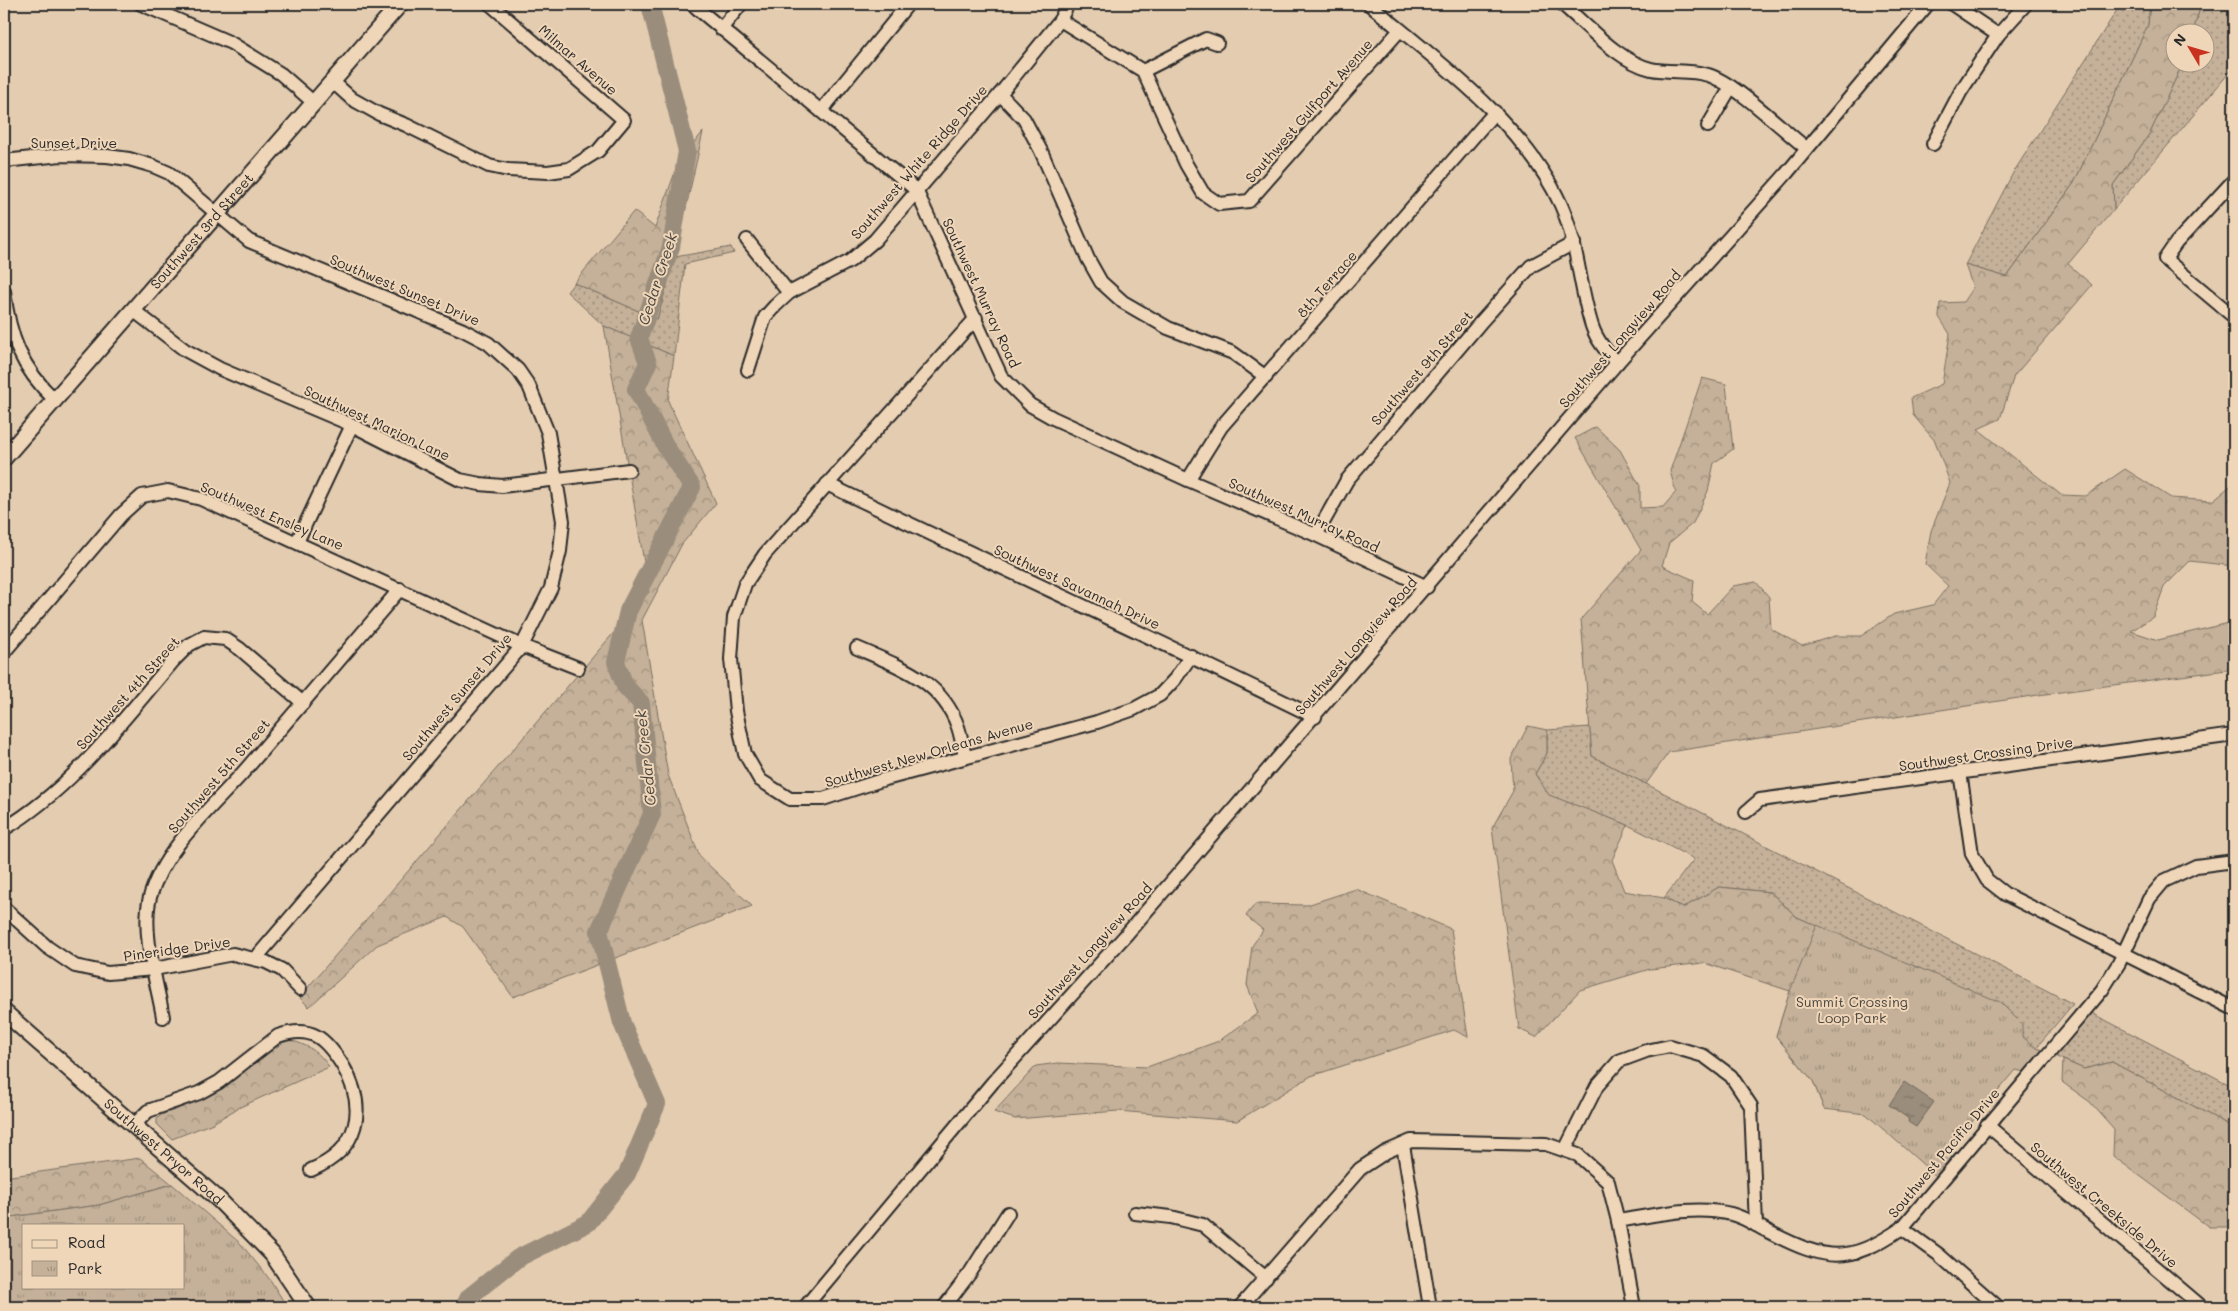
<svg xmlns="http://www.w3.org/2000/svg" width="2238" height="1311" font-family="Mali,sans-serif">
	<style>
		.grass { fill: url(#grass-dots); stroke: #786e62 }
		.forest { fill: url(#forest-crowns); stroke: #786e62 }
		.park { fill: url(#park-tufts); stroke: #786e62; fill-rule: evenodd }
		.water { fill: url(#water-ripples); stroke: #6e665b }
		.lines { fill: none; stroke-linecap: round; stroke-linejoin: round }
		.river { stroke: #9a8d7b; stroke-width: 18 }
		.minor-casing { stroke: #2b2b2b; stroke-width: 16 }
		.major-casing { stroke: #2b2b2b; stroke-width: 19 }
		.minor { stroke: #f0d6b8; stroke-width: 12 }
		.major { stroke: #f0d6b8; stroke-width: 15 }
		.labels { text-anchor: middle; stroke-width: 4; stroke-linejoin: round; paint-order: stroke }
		.street-label { font-size: 14px; fill: #2b2b2b; stroke: #f0d6b8 }
		.park-label { font-size: 14px; fill: #4a4641; stroke: #f0d6b8 }
		.water-label { font-size: 15px; font-style: italic; fill: #47443f; stroke: #f0d6b8 }
	</style>
	<defs>
		<pattern id="grass-dots" width="8" height="8" patternUnits="userSpaceOnUse" patternTransform="scale(1.25)"><rect width="8" height="8" fill="#c5b199"/><path d="M2 2h.1M6 6h.1" fill="none" stroke="#a0907d" stroke-width="1.8" stroke-linecap="round"/></pattern>
		<pattern id="forest-crowns" width="20" height="18" patternUnits="userSpaceOnUse" patternTransform="scale(1.25)"><rect width="20" height="18" fill="#c5b199"/><path d="M2 6a3 3 0 1 1 6 0M12 15a3 3 0 1 1 6 0" fill="none" stroke="#a0907d"/></pattern>
		<pattern id="park-tufts" width="24" height="20" patternUnits="userSpaceOnUse" patternTransform="scale(1.25)"><rect width="24" height="20" fill="#c5b199"/><path d="M3 7l-1-3M5 7V3M7 7l1-3M15 17l-1-3M17 17v-4M19 17l1-3" fill="none" stroke="#a0907d"/></pattern>
		<pattern id="water-ripples" width="26" height="14" patternUnits="userSpaceOnUse" patternTransform="scale(1.25)"><rect width="26" height="14" fill="#9a8d7b"/><path d="M2 4q2-2 4 0t4 0M15 11q2-2 4 0t4 0" fill="none" stroke="#7e7365"/></pattern>
	</defs>
	<rect width="100%" height="100%" fill="#e4ccb0"/>
	<filter id="ink" filterUnits="userSpaceOnUse"><feTurbulence type="fractalNoise" baseFrequency=".02" numOctaves="2"/><feDisplacementMap in="SourceGraphic" scale="10" xChannelSelector="R" yChannelSelector="G"/><feConvolveMatrix kernelMatrix="1 2 1 2 8 2 1 2 1" color-interpolation-filters="sRGB"/></filter>
	<g filter="url(#ink)">
		<g class="grass">
			<polygon points="2121,4 2150,4 2148,25 2074,183 2007,277 1965,265 2013,173"/>
			<polygon points="2201,4 2234,4 2234,67 2114,209 2113,185 2150,133 2183,63 2206,62 2206,32 2193,32"/>
			<polygon points="731,247 734,253 685,264 674,356 604,326 567,292 574,283 657,319 675,257"/>
			<polygon points="1590,727 1592,756 2073,1004 2036,1048 2022,1036 1845,938 1797,917 1770,892 1719,887 1683,908 1664,898 1694,859 1628,825 1549,796 1535,774 1547,753 1547,730"/>
			<polygon points="2086,1010 2234,1087 2234,1128 2112,1062 2084,1069 2050,1054"/>
		</g>
		<g class="forest">
			<polygon points="2150,4 2201,4 2193,32 2176,32 2176,62 2183,63 2150,133 2113,185 2114,209 2068,264 2092,285 2014,376 2000,419 1978,429 2061,495 2086,496 2125,469 2171,498 2212,501 2234,483 2234,566 2190,561 2164,587 2153,617 2131,631 2158,640 2229,623 2234,618 2234,669 2038,695 1669,752 1646,784 1592,756 1581,619 1641,550 1575,438 1596,427 1620,450 1640,486 1640,508 1663,507 1676,492 1670,471 1702,378 1726,384 1733,449 1714,463 1708,491 1693,523 1669,543 1662,566 1694,580 1692,602 1707,614 1733,586 1756,582 1769,597 1771,629 1802,646 1835,636 1861,636 1894,614 1933,605 1948,586 1925,564 1931,531 1950,483 1935,441 1913,415 1911,398 1942,384 1950,334 1939,317 1940,303 1963,302 1973,287 1965,265 2007,277 2074,183 2148,25"/>
			<polygon points="703,132 675,257 657,319 574,283 634,211 655,228 679,161"/>
			<polygon points="604,326 674,356 668,401 716,503 682,544 642,620 668,775 700,857 752,906 513,997 463,927 447,917 377,945 309,1007 300,998 309,986 649,592"/>
			<polygon points="1528,726 1547,730 1547,753 1535,774 1549,795 1628,825 1612,860 1624,891 1664,898 1683,908 1719,887 1770,892 1797,917 1845,938 2022,1024 1824,1109 1813,1081 1776,1036 1790,991 1704,963 1650,969 1580,990 1536,1037 1519,1029 1492,828 1513,791 1511,759"/>
			<polygon points="1356,889 1451,929 1468,1037 1454,1030 1311,1076 1237,1121 1118,1111 1015,1119 994,1112 1036,1066 1058,1063 1147,1067 1219,1041 1258,1013 1247,985 1252,946 1263,930 1246,916 1255,904 1307,905"/>
			<path d="M 289,1040 C 306,1044 320,1052 329,1067 L 238,1108 L 213,1123 L 172,1139 L 157,1124 L 157,1119 L 161,1115 C 185,1106 209,1098 230,1083 C 250,1068 266,1048 289,1040 Z"/>
			<polygon points="2063,1060 2084,1069 2112,1062 2234,1128 2234,1227 2209,1227 2113,1156 2114,1129 2090,1102 2062,1082"/>
			<polygon points="140,1158 172,1184 99,1205 4,1218 4,1177"/>
		</g>
		<g class="park">
			<polygon points="1817,925 2000,1002 2022,1024 2022,1036 2036,1048 2043,1050 2024,1072 2016,1070 1943,1156 1949,1160 1936,1176 1866,1114 1824,1109 1813,1081 1776,1036 1790,991"/>
			<path d="M 172,1184 L 241,1244 L 271,1281 L 287,1307 L 4,1307 L 4,1218 L 99,1205 ZM 24,1225 L 184,1225 L 184,1287 L 24,1287 Z"/>
		</g>
		<polygon class="water" points="1904,1082 1934,1102 1916,1127 1908,1122 1909,1119 1889,1105"/>
		<g class="lines">
			<polyline class="river" points="464,1307 469,1297 518,1258 588,1223 627,1174 657,1104 622,1023 599,931 652,814 641,703 625,686 616,662 628,611 692,487 666,447 636,389 648,363 639,338 671,247 687,151 650,4"/>
			<g class="minor-casing">
				<g id="minor">
					<polyline points="141,4 231,43 281,74 313,102"/>
					<polyline points="692,4 916,190 1001,376 1030,405 1053,418 1188,480 1316,535 1427,587"/>
					<path d="M 1369,4 C 1436,60 1524,123 1561,205 C 1578,243 1579,286 1592,326 C 1597,341 1607,352 1617,363"/>
					<path d="M 1562,4 C 1587,25 1618,61 1651,69 C 1669,73 1690,69 1708,75 C 1735,83 1782,129 1806,148"/>
					<polyline points="1952,4 1998,35"/>
					<polyline points="1060,20 1143,71 1186,164 1203,193 1219,204 1249,201 1400,30"/>
					<polyline points="721,29 741,4"/>
					<polyline points="1143,71 1206,39 1217,43"/>
					<polyline points="332,81 352,99 379,114 406,125 489,166 508,170 548,172 569,169 598,151 624,120 490,4"/>
					<polyline points="1000,94 1024,119 1041,151 1088,259 1101,282 1123,302 1168,328 1233,353 1266,377"/>
					<polyline points="821,111 908,4"/>
					<polyline points="1708,126 1731,87"/>
					<polyline points="1933,144 1961,91 1998,35 2026,4"/>
					<polyline points="4,161 61,155 107,156 129,159 153,166 169,173 249,241 463,330 488,343 518,370 529,386 548,433 563,521 560,551 551,588 522,646 256,958"/>
					<polyline points="2234,180 2176,243 2165,259 2234,317"/>
					<polyline points="747,240 789,293"/>
					<path d="M 4,291 C 9,336 21,368 55,400"/>
					<polyline points="133,310 185,350 220,369 352,425 460,480 480,484 502,486 629,470"/>
					<polyline points="976,318 765,554 745,584 734,617 731,659 736,711 745,754 760,780 790,799 823,799 882,780 1097,722 1134,709 1160,695 1175,679 1191,656"/>
					<polyline points="748,370 765,317 775,306 789,293 850,261 875,240 1000,94 1060,20 1068,4"/>
					<polyline points="1188,480 1221,427 1495,112"/>
					<path d="M 827,484 C 989,563 1153,637 1315,717"/>
					<polyline points="1316,535 1347,480 1480,323 1531,266 1574,243"/>
					<polyline points="297,542 352,425"/>
					<path d="M 857,648 C 898,666 942,680 958,727 C 961,736 963,747 965,757"/>
					<polyline points="4,652 121,515 142,496 168,491 201,499 522,646 578,668"/>
					<polyline points="1960,772 1972,854 1987,880 2005,894 2234,1009"/>
					<polyline points="1746,812 1760,800 2234,735"/>
					<path d="M 4,829 C 74,787 122,720 175,659 L 189,645 L 204,637 L 225,639 L 240,649 L 303,703"/>
					<polyline points="4,908 47,947 75,966 108,973 154,969 233,954 266,962 282,970 300,989"/>
					<path d="M 163,1017 C 157,982 141,933 150,897 C 164,847 214,806 247,768 C 298,709 349,649 400,589"/>
					<path d="M 134,1125 L 148,1111 L 199,1093 L 219,1082 L 278,1036 C 312,1024 326,1039 343,1066 C 368,1109 359,1150 311,1170"/>
					<polyline points="1987,1125 2202,1307"/>
					<polyline points="1403,1145 1430,1307"/>
					<polyline points="1565,1150 1597,1086 1619,1061 1646,1051 1670,1046 1704,1056 1731,1076 1751,1106 1756,1225"/>
					<polyline points="1135,1213 1171,1217 1203,1225 1266,1278"/>
					<path d="M 1618,1221 C 1656,1215 1694,1205 1731,1214 C 1744,1217 1757,1226 1769,1232 C 1826,1261 1848,1265 1902,1228 L 2102,990 L 2119,963 L 2149,899 L 2164,881 L 2196,866 L 2234,861"/>
					<polyline points="1902,1228 1938,1254 1998,1307"/>
					<polyline points="805,1307 993,1082 1125,936 1617,363 1786,174 1928,4"/>
					<polyline points="944,1307 970,1273 1008,1213"/>
					<polyline points="1240,1307 1360,1169 1386,1152 1411,1141 1546,1144 1578,1155 1608,1182 1618,1221 1634,1307"/>
				</g>
			</g>
			<g class="major-casing">
				<g id="major">
					<path id="s1" d="M 4,458 L 400,4"/>
					<path id="s2" d="M 4,1012 L 219,1200 L 272,1254 L 308,1307"/>
				</g>
			</g>
			<use href="#minor" class="minor"/>
			<use href="#major" class="major"/>
		</g>
	</g>
	<g class="labels">
		<g class="street-label">
			<text transform="translate(578 60) rotate(41)" y="5">Milmar Avenue</text>
			<text transform="translate(1309 111) rotate(-49)" y="5">Southwest Gulfport Avenue</text>
			<text x="74" y="148">Sunset Drive</text>
			<text transform="translate(919 162) rotate(-49)" y="5">Southwest White Ridge Drive</text>
			<text dy="5" stroke="none"><textPath href="#s1" startOffset="301">Southwest 3rd Street</textPath></text>
			<text transform="translate(1327 284) rotate(-49)" y="5">8th Terrace</text>
			<text transform="translate(405 290) rotate(23)" y="5">Southwest Sunset Drive</text>
			<text transform="translate(981 293) rotate(65)" y="5">Southwest Murray Road</text>
			<text transform="translate(1620 339) rotate(-49)" y="5">Southwest Longview Road</text>
			<text transform="translate(1422 368) rotate(-49)" y="5">Southwest 9th Street</text>
			<text transform="translate(377 423) rotate(25)" y="5">Southwest Marion Lane</text>
			<text transform="translate(1304 515) rotate(24)" y="5">Southwest Murray Road</text>
			<text transform="translate(272 516) rotate(23)" y="5">Southwest Ensley Lane</text>
			<text transform="translate(1077 587) rotate(25)" y="5">Southwest Savannah Drive</text>
			<text transform="translate(1356 646) rotate(-49)" y="5">Southwest Longview Road</text>
			<text transform="translate(128 693) rotate(-48)" y="5">Southwest 4th Street</text>
			<text transform="translate(457 697) rotate(-50)" y="5">Southwest Sunset Drive</text>
			<text transform="translate(929 753) rotate(-16)" y="5">Southwest New Orleans Avenue</text>
			<text transform="translate(1986 754) rotate(-8)" y="5">Southwest Crossing Drive</text>
			<text transform="translate(219 776) rotate(-49)" y="5">Southwest 5th Street</text>
			<text transform="translate(177 949) rotate(-8)" y="5">Pineridge Drive</text>
			<text transform="translate(1090 951) rotate(-48)" y="5">Southwest Longview Road</text>
			<text dy="5" stroke="none"><textPath href="#s2" startOffset="212">Southwest Pryor Road</textPath></text>
			<text transform="translate(1944 1153) rotate(-50)" y="5">Southwest Pacific Drive</text>
			<text transform="translate(2104 1205) rotate(40)" y="5">Southwest Creekside Drive</text>
		</g>
		<g class="park-label">
			<text x="1852" y="1007">Summit Crossing<tspan x="1852" dy="16">Loop Park</tspan></text>
		</g>
		<g class="water-label">
			<text transform="translate(658 279) rotate(-72)" y="5">Cedar Creek</text>
			<text transform="translate(646 758) rotate(-96)" y="5">Cedar Creek</text>
		</g>
	</g>
	<rect width="2238" height="1311" fill="none" stroke="#f0d6b8" stroke-width="20"/>
	<rect x="10" y="10" width="2218" height="1291" fill="none" stroke="#2b2b2b" stroke-width="2" filter="url(#ink)"/>
	<rect x="22" y="1224" width="162" height="65" fill="#f0d6b8" stroke="#a19280"/>
	<rect x="32" y="1240" width="25" height="8" fill="#f0d6b8" stroke="#a19280"/>
	<text x="68" y="1248" font-size="15" fill="#2b2b2b">Road</text>
	<rect x="32" y="1261" width="25" height="15" fill="url(#park-tufts)" stroke="#a19280"/>
	<text x="68" y="1274" font-size="15" fill="#2b2b2b">Park</text>
	<g transform="translate(2190 48) rotate(308)"><circle r="24" fill="#f0d6b8" stroke="#a19280"/>
	<path d="M0-4L9 19L0 12L-9 19Z" fill="#c8321e"/>
	<text y="-8" font-size="14" font-weight="bold" text-anchor="middle" fill="#2b2b2b">N</text>
	</g>
</svg>
